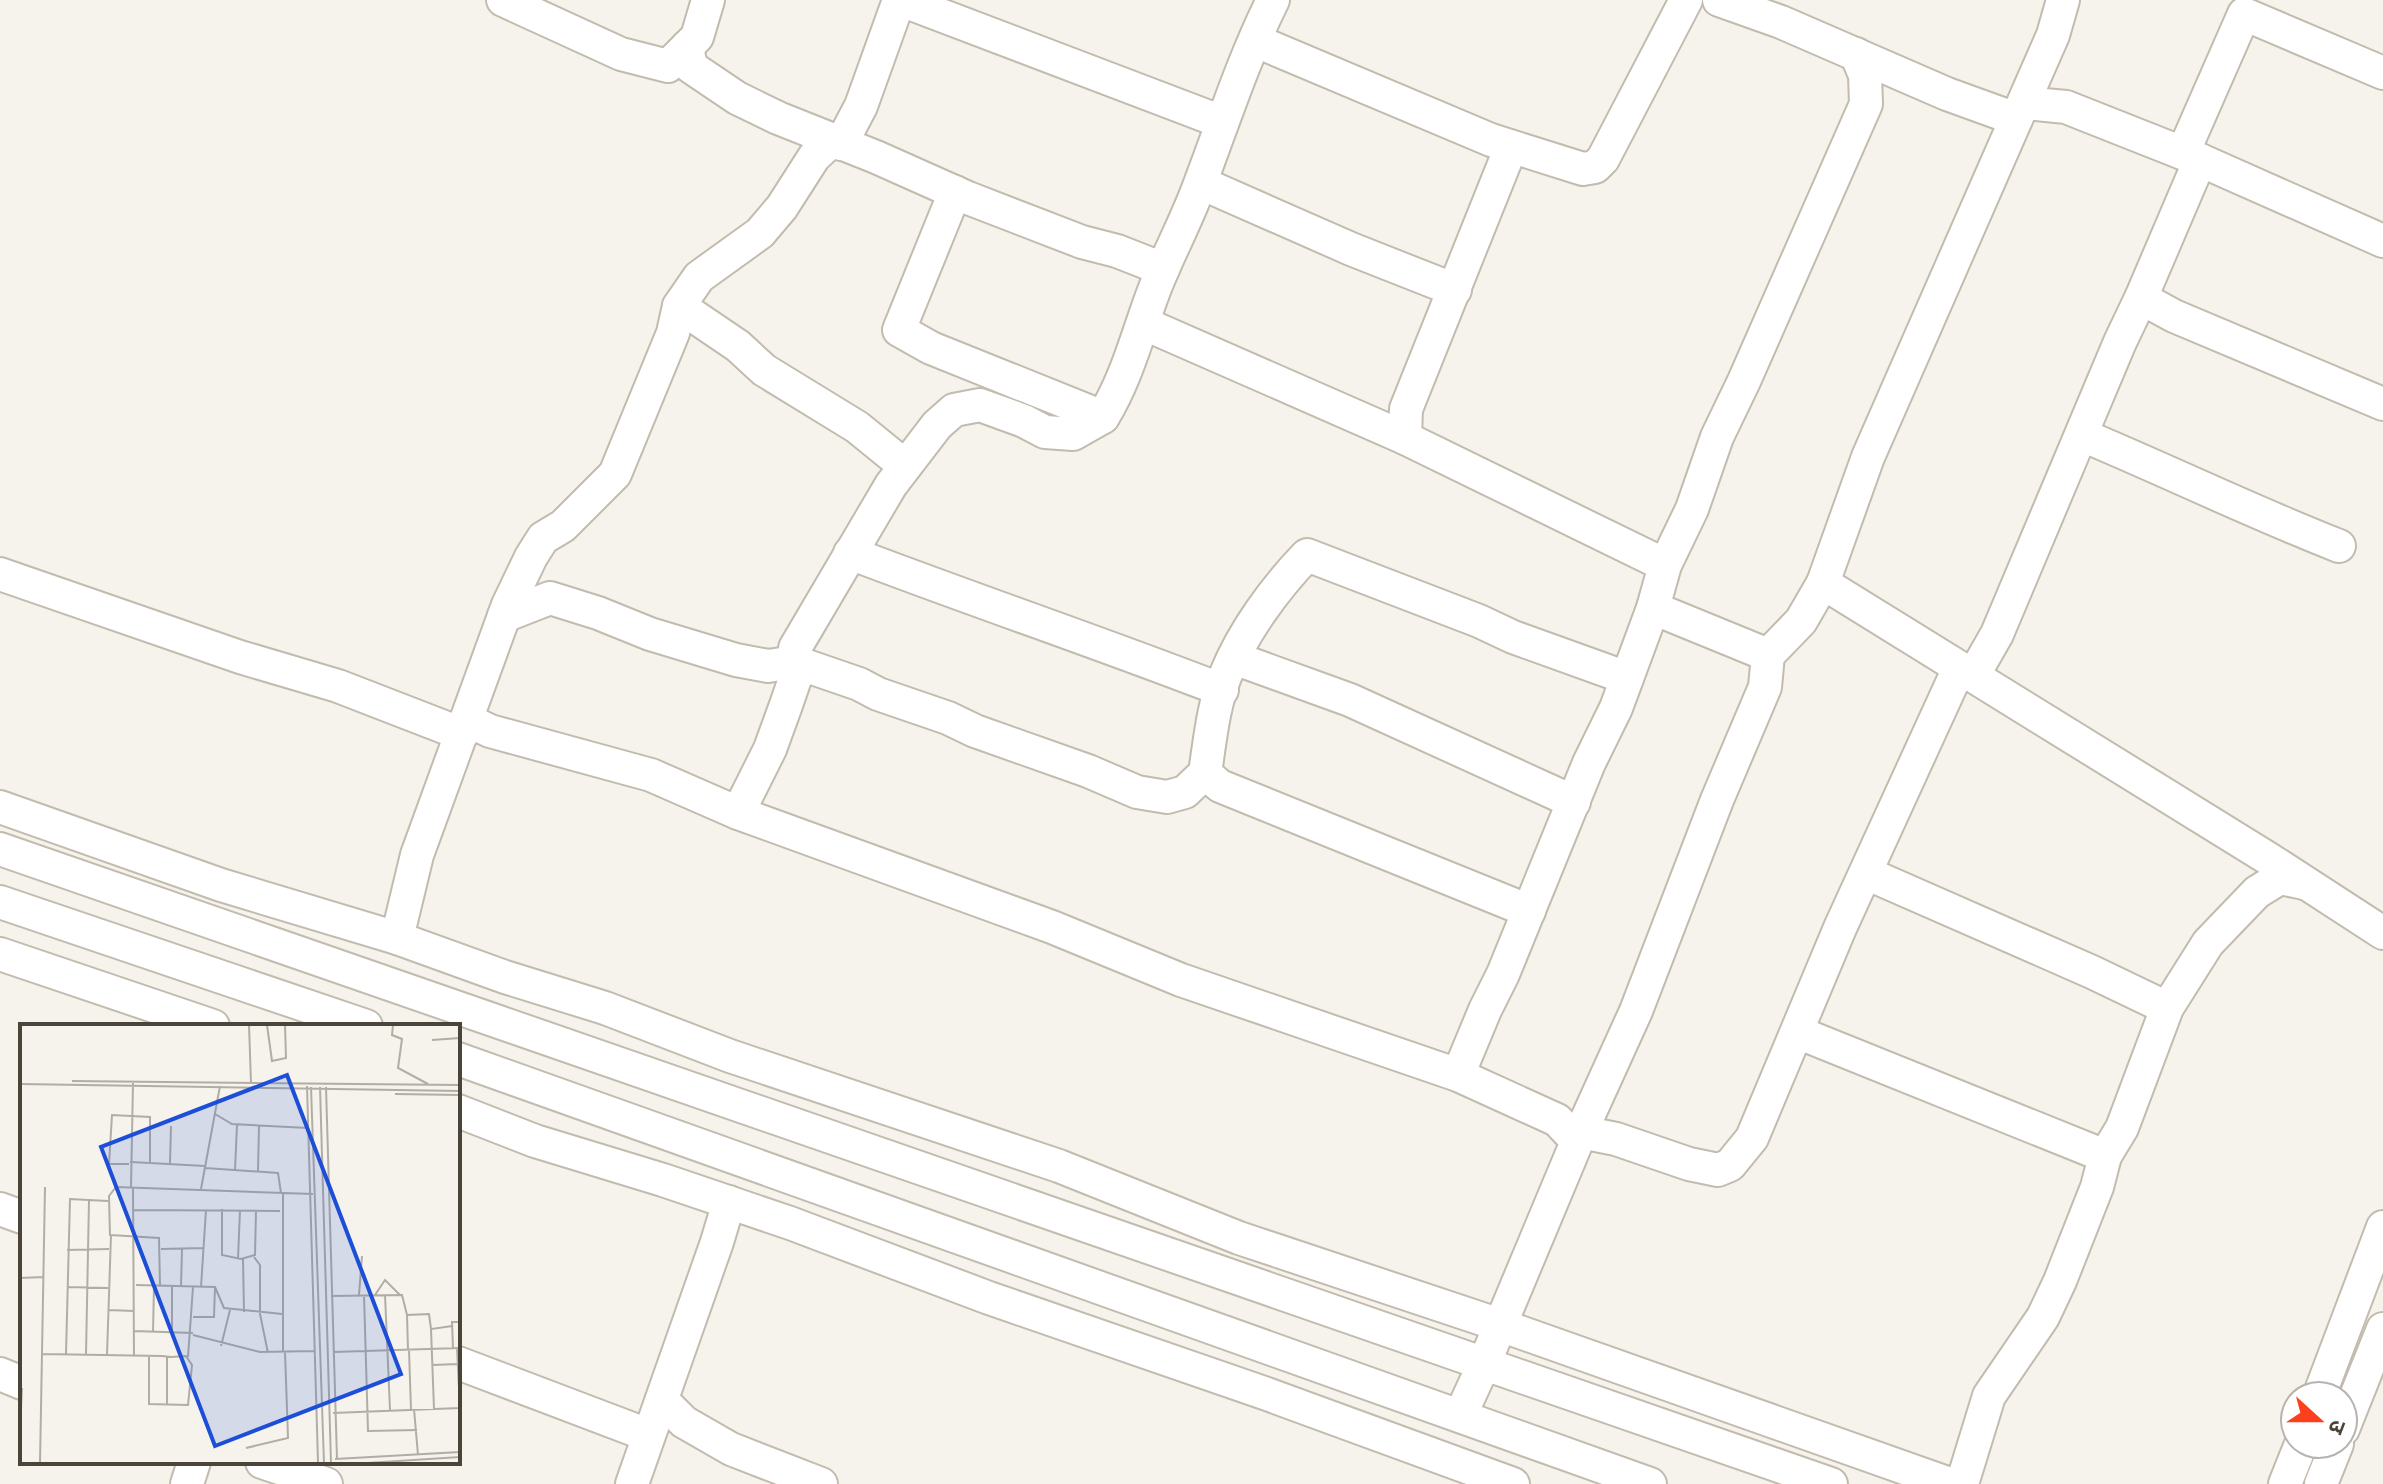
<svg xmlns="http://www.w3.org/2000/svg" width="2383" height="1484" font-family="'IBM Plex Sans','Noto Sans Devanagari',sans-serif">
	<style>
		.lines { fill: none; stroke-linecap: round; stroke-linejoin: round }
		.minor-casing { stroke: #c2bbae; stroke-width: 36 }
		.minor { stroke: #fff; stroke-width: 32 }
		.inset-road { fill: none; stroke: #b2ada4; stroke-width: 2 }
		.view { fill: #1d4ed8; fill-opacity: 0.15; stroke: #1d4ed8; stroke-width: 4 }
		.inset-edge { fill: none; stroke: #4b4439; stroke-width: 4 }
	</style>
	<rect width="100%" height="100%" fill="#f6f3ec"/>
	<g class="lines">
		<g class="minor-casing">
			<g id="minor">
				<polyline points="503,0 621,54 668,66 697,37 708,0"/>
				<polyline points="901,0 1222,122"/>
				<polyline points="1719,0 1781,22 1947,94 2016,119"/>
				<polyline points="1256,41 1491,140 1583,169 1595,167 1603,159 1686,0"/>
				<polyline points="687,47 691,67 737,98 778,118 876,157 968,198 1082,242 1117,251 1163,269"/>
				<polyline points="2024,103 2066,107 2200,160 2383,241"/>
				<polyline points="841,144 861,106 899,0"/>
				<polyline points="2183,153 2244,14 2383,73"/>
				<polyline points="2200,160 2141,298 2174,316 2383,404"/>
				<polyline points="1201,183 1351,249 1455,290"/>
				<path d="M 955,192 L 899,330 L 931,348 L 1103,417 C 1128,376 1138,332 1155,288 C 1169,252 1188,218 1201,181 C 1224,120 1244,58 1273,0"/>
				<polyline points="679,306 738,346 764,370 857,427 905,466"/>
				<polyline points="1145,324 1405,438 1665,565"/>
				<path d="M 2082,435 C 2168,471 2252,512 2339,546"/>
				<polyline points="1405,438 1406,409 1511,147"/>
				<path d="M 850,553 C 973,600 1098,642 1222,690"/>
				<polyline points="0,574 240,657 338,686 462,734"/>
				<polyline points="1823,583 2269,859 2383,933"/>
				<polyline points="1653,608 1768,655"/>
				<polyline points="504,616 550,598 598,613 650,634 736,660 768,666 795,662 859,684 878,694 948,718 975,731 1088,771 1137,792 1167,797 1185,792 1205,773"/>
				<polyline points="1234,658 1350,700 1574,802"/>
				<polyline points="1973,676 1997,634 2120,342 2141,298"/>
				<polyline points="467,720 490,731 651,775 738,813 1052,927 1181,980 1458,1075 1557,1120 1577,1141"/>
				<polyline points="0,807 221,885 397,938 505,977 605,1008 730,1056 1059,1166 1239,1238 1500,1325 1950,1484"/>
				<polyline points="738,813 770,749 786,705 796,676 795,648 891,485 937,425 954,410 980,405 1024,421 1045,432 1073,434 1103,417"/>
				<polyline points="0,849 1831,1484"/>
				<polyline points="1866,873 2092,972 2167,1008"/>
				<polyline points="0,902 366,1026"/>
				<path d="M 1529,911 L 1220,786 L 1205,773 C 1210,741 1213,705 1226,674 C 1243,632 1275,588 1307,555 L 1479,621 L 1513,637 L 1627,678"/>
				<polyline points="397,938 417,855 508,605 531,557 543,538 563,526 615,474 673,333 679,306 699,277 760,233 782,207 814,157 832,140"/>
				<polyline points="0,954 213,1026"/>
				<polyline points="1797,1032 2105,1156"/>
				<polyline points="458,1059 1650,1484"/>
				<polyline points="1458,1075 1485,1010 1503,974 1589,763 1616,708 1653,608 1665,565 1692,509 1717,437 1744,381 1866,104 1865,75 1856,54"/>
				<polyline points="458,1111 535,1141 663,1180 790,1223 989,1298 1267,1394 1513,1484"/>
				<polyline points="1581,1132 1616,1139 1689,1164 1718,1170 1730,1165 1752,1138 1840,928 1959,668"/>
				<polyline points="0,1209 22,1217"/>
				<polyline points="458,1363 648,1435"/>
				<polyline points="0,1374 22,1383"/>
				<polyline points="2319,1396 2383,1227"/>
				<polyline points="662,1400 684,1422 731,1449 821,1484"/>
				<polyline points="1460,1416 1484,1364 1581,1132 1636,1011 1717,800 1765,687 1768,655 1801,621 1823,583 1868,457 2053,35 2063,0"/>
				<polyline points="2343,1429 2383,1329"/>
				<polyline points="262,1462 326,1484"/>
				<polyline points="187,1484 194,1462"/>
				<polyline points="632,1484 717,1242 729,1202"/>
				<polyline points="1962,1484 1989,1396 2043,1317 2060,1281 2097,1187 2105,1156 2122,1128 2167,1008 2208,943 2257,892 2280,878 2304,883"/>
				<polyline points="2285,1484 2301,1444"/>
				<polyline points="2321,1484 2337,1444"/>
			</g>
		</g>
		<use href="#minor" class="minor"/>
	</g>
	<g transform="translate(20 1024)">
		<rect width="440" height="440" fill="#f6f3ec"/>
		<path class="inset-road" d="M 229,1 L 231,59M 247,1 L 252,37 L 266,34 L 265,1M 373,1 L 372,11 L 382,15 L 378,44 L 408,60M 412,16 L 440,14M 52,57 L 440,61M 0,60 L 440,67M 287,62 L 298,438M 291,63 L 304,439M 300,63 L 311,439M 306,63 L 317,435M 375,70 L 440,71M 195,90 L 212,100 L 288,104M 130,139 L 185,142M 109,140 L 89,140 L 92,91 L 130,93 L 130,139 L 110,138M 150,140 L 151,102M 185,144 L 258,149 L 261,169M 215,146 L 217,101M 238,147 L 239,102M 111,163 L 113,59M 113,163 L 114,332M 181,165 L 200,62M 263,169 L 263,328M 202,185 L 202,231 L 221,235 L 235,231 L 236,186M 113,186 L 260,187M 90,212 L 89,172 L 96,163 L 293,170M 141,225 L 183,224M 47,226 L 89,225M 234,233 L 240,241 L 240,290 L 248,329M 218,235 L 220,186M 223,235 L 224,288M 0,254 L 24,253M 116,261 L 195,263 L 194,293 L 173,293M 161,262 L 162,225M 47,263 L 88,264M 152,263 L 152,309M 181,263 L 186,186M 195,263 L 204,284 L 262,290M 339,271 L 342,232M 344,271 L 348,407 L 397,406M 355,271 L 365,256 L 380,271M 365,271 L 370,386M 311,272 L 382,271 L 387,291M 88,286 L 114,287M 114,307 L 173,309M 133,308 L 134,262M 173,311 L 240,328 L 294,327M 201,322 L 210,286M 433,324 L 432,298 L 440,298M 437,324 L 440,384M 388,326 L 387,291 L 409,290 L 411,305M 389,326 L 391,386M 313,328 L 440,324M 22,330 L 142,332 L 151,333 L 166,332 L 172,341 L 168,381 L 129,380 L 129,332M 46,330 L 50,175 L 88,177M 66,331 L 69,176M 87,331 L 91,211 L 139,214 L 140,262M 168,333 L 173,263M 412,341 L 438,340M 147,381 L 147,332M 394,385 L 398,431M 414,385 L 411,305 L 432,302M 313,389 L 440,384M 0,405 L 2,364M 226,424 L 268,414 L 265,328M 315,435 L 440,428M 20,439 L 25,163M 347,439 L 440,433"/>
		<path class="view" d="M 267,51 L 381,350 L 195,422 L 81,123 Z"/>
		<rect width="440" height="440" class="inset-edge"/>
	</g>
	<g transform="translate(2319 1420) rotate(111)"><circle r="38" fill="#ffffff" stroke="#b7b4b0" stroke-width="2"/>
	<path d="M0-6L14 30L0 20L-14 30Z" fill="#fc3f1d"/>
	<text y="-12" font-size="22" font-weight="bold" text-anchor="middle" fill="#4b4439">उ</text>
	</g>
</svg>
